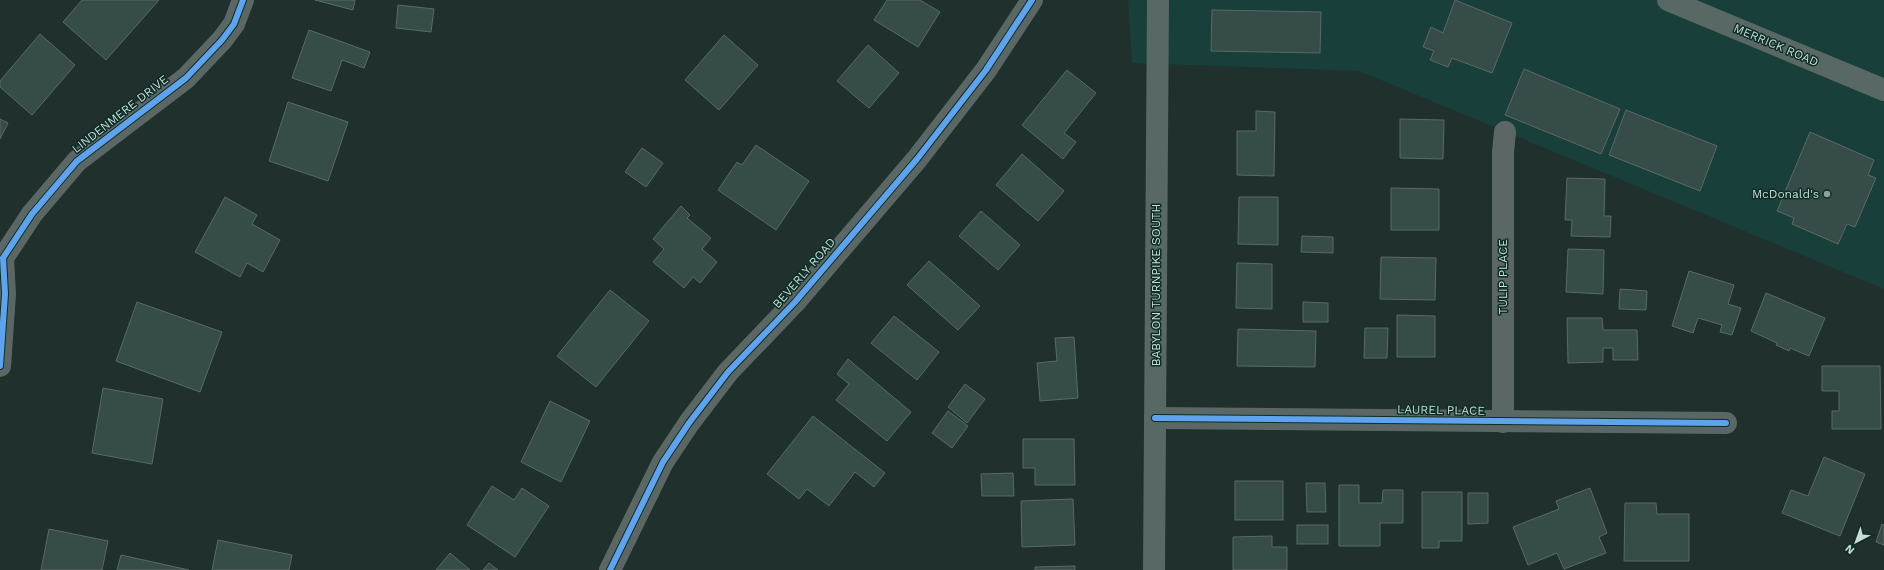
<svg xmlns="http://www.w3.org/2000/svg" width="1884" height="570" font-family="'Work Sans',sans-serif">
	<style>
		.built { fill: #183f39 }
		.building { fill: #354c48; stroke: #5b6967 }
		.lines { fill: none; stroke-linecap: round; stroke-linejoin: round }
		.minor { stroke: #5b6765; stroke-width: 22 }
		.major { stroke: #586865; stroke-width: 22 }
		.cycleway-casing { stroke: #0d2d28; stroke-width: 8 }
		.cycleway { stroke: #60a3ed; stroke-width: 6 }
		.poi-dot { fill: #8e9f9c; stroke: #0d2d28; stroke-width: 1.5 }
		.labels { text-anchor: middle; stroke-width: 3; stroke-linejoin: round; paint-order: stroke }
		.street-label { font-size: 12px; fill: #cadbd7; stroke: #0d2d28 }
		.poi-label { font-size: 12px; fill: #cadbd7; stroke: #0d2d28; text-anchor: end }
	</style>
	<rect width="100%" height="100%" fill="#1f302d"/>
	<polygon class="built" points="1128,0 1884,0 1884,289 1359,71 1132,63"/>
	<g class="building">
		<polygon points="82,0 159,0 106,60 63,22"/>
		<polygon points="315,0 355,0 353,10"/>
		<polygon points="887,0 920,0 940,12 918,47 874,20"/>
		<polygon points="1455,0 1512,23 1492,73 1452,58 1448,67 1430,60 1434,51 1423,47 1431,27 1443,33"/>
		<polygon points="398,5 434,9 431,32 396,28"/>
		<polygon points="1212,10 1321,12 1320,53 1211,51"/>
		<polygon points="309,30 370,52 364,68 342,60 331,91 292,78"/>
		<polygon points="40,34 75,65 32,115 0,87 0,81"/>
		<polygon points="724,35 758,65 719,110 685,80"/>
		<polygon points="868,45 899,73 869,108 837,81"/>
		<polygon points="1524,69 1620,109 1601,154 1505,115"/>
		<polygon points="1067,70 1096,93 1064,133 1076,142 1063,159 1022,125"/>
		<polygon points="288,102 348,122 328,181 269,161"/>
		<polygon points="1626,110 1717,146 1700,191 1609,155"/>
		<polygon points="1256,111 1275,112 1274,176 1237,175 1237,131 1256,131"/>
		<polygon points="0,119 8,123 0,139"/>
		<polygon points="1400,119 1444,120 1443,159 1400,158"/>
		<polygon points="1810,132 1874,160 1868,175 1876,178 1855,227 1847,224 1838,244 1792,224 1794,218 1777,211"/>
		<polygon points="756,145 809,181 776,230 718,190 737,162 742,165"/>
		<polygon points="642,148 663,163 646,187 625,172"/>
		<polygon points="1022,154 1064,191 1038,221 996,185"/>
		<polygon points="1567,178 1605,179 1604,216 1611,216 1610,237 1571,236 1572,220 1565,220"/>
		<polygon points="1391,188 1439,189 1439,230 1391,230"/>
		<polygon points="225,197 257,215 252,224 280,240 263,272 247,263 240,277 195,252"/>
		<polygon points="1239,197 1278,197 1278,245 1238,244"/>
		<polygon points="681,206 690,215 687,218 711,238 702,249 717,262 700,283 693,277 684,288 653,262 664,249 653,239"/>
		<polygon points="981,211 1020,245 998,270 959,236"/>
		<polygon points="1302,236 1333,237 1333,253 1301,252"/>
		<polygon points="1568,249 1604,250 1603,294 1566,292"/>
		<polygon points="1381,257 1436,258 1435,300 1380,299"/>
		<polygon points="929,261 980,306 958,330 907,285"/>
		<polygon points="1237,263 1272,264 1272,309 1236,308"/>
		<polygon points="1689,271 1734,285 1728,304 1741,308 1732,335 1720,332 1722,325 1698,318 1693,333 1672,326"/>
		<polygon points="1620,289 1647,291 1646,310 1619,309"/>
		<polygon points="610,290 649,321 596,387 557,356"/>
		<polygon points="1766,293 1825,318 1809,356 1790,348 1789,351 1776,345 1777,343 1751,331"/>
		<polygon points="137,302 222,332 200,392 116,361"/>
		<polygon points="1303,302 1328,303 1328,322 1303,322"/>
		<polygon points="1397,315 1435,316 1435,357 1397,357"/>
		<polygon points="894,316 939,352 917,380 871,343"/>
		<polygon points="1567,318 1602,318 1603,330 1637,330 1638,360 1613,360 1613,348 1603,348 1603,362 1568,363"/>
		<polygon points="1365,328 1388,328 1387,358 1364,358"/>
		<polygon points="1238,329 1316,331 1315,367 1237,366"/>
		<polygon points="1074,337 1078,398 1040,401 1037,363 1057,361 1055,338"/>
		<polygon points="848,359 911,412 887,441 836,400 849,384 837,374"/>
		<polygon points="1822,366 1880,366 1881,429 1832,429 1832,411 1839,411 1839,391 1822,391"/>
		<polygon points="965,384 985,399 967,423 948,407"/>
		<polygon points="103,388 163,399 152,464 92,453"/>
		<polygon points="550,401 590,421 561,482 521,462"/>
		<polygon points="948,411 968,426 952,448 932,433"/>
		<polygon points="813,416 885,473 874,487 855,472 829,506 807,489 799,499 767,474"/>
		<polygon points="1023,439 1074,439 1075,485 1035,485 1035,468 1023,468"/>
		<polygon points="1824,457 1865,474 1840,536 1782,513 1791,490 1808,496"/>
		<polygon points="1013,473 1014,496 982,496 981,474"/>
		<rect x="1235" y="481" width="48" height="39"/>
		<polygon points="1306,483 1325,483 1326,512 1307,512"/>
		<polygon points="1339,485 1359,485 1359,503 1382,503 1383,490 1403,490 1403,523 1380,523 1380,546 1339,546"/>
		<polygon points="492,486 514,500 522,488 549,506 515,557 467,525"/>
		<polygon points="1590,488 1607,533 1599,537 1606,553 1564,569 1557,553 1528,565 1513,527 1559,509 1556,501"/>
		<polygon points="1422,492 1462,492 1462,541 1439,541 1439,548 1422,548"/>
		<polygon points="1468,493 1488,493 1488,523 1468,524"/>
		<polygon points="1073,499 1075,545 1022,547 1021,501"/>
		<polygon points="1625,503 1656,503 1657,514 1689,514 1689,561 1624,561"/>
		<polygon points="1882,524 1884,525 1884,545 1876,542"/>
		<rect x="1297" y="525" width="31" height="19"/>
		<polygon points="49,529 108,541 102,570 41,570"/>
		<polygon points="1272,536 1272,547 1287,547 1287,570 1233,570 1233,537"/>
		<polygon points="218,540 292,555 289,570 212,570"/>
		<polygon points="450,553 470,570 436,570"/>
		<polygon points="121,555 189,570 117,570"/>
		<polygon points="489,563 498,570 483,570"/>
		<polygon points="1075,566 1075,570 1035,570 1035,567"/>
	</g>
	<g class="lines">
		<g class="minor">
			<polyline points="0,366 5,294 3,258 32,214 77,161 186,78 222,40 234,24 243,0"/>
			<polyline points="1155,418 1726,423"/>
			<polyline points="1503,422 1503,152 1505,132"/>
			<polyline points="610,570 663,462 689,423 728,372 795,302 917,159 986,70 1032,0"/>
		</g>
		<g class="major">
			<polyline points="1668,0 1884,90"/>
			<polyline points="1154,570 1158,0"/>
		</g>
		<g class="cycleway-casing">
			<g id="cycleway">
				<polyline points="0,366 5,294 3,258 32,214 77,161 186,78 222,40 234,24 243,0"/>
				<polyline points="1155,418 1726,423"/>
				<polyline points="610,570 663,462 689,423 728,372 795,302 917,159 986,70 1032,0"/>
			</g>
		</g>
		<use href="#cycleway" class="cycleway"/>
	</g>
	<circle class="poi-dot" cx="1827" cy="194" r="4"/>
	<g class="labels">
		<g class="street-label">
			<text transform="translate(1776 45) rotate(23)" y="4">MERRICK ROAD</text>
			<text transform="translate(120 114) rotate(-38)" y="4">LINDENMERE DRIVE</text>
			<text transform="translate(804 273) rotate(-49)" y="4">BEVERLY ROAD</text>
			<text transform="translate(1503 277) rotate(-90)" y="4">TULIP PLACE</text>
			<text transform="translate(1156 285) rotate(-90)" y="4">BABYLON TURNPIKE SOUTH</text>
			<text transform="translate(1441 410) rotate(1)" y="4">LAUREL PLACE</text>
		</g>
		<g class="poi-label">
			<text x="1819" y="198">McDonald's</text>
		</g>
	</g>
	<g transform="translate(1856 542) rotate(221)" stroke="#0d2d28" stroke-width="3" paint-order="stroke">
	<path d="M0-3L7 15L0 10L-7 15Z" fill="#cadbd7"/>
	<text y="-6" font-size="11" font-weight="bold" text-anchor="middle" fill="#cadbd7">N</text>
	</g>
</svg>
